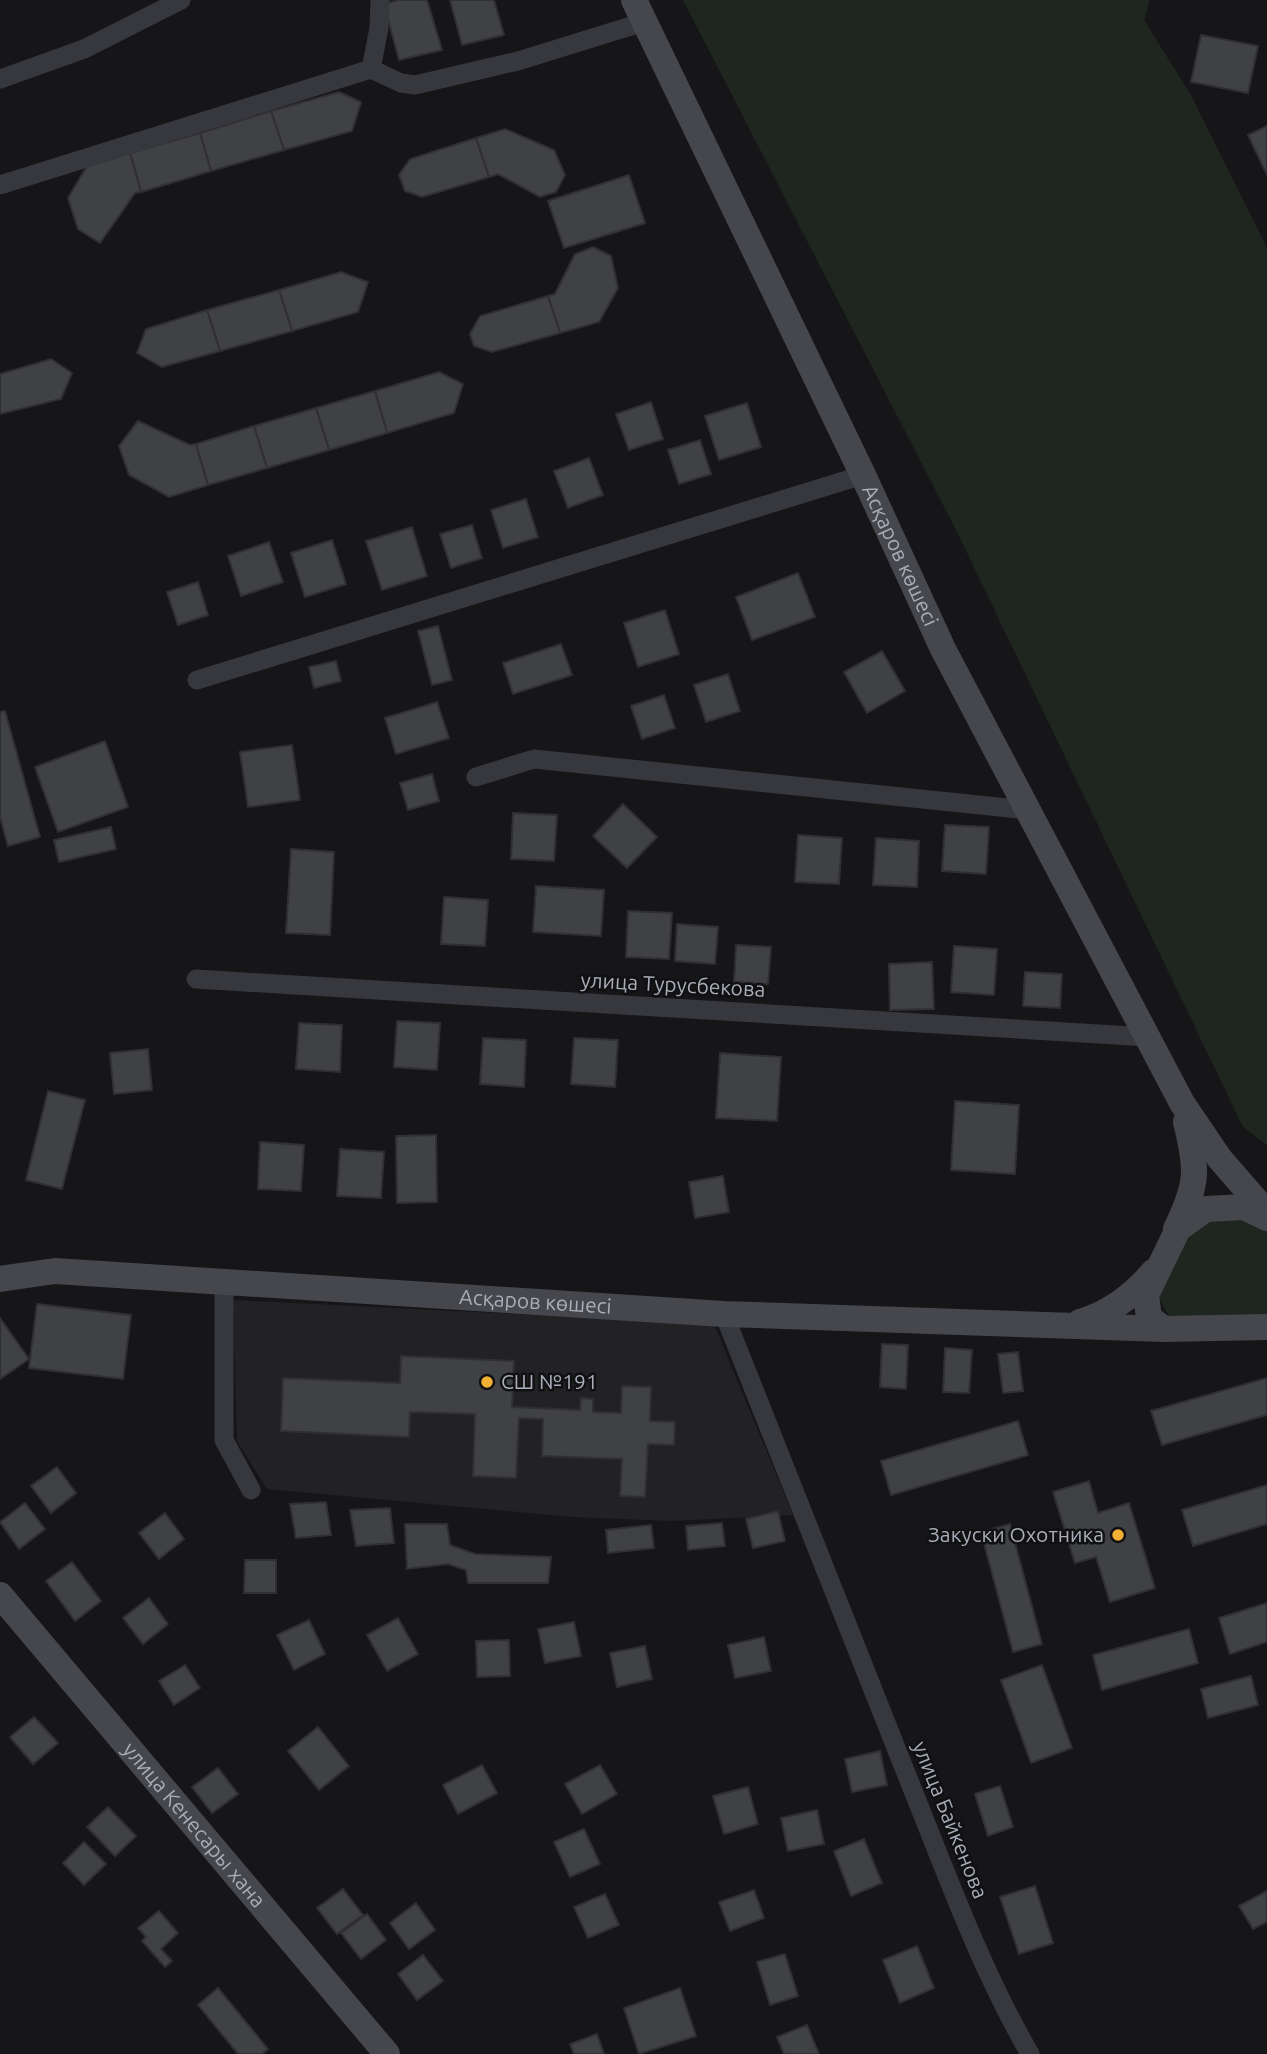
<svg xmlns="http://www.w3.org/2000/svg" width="1267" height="2054" font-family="Ubuntu,sans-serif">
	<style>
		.built { fill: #222225 }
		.green { fill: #1e261f }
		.building { fill: #404145; stroke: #303034; stroke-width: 2 }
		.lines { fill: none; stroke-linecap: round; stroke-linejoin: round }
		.street { stroke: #37383d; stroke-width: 19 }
		.secondary { stroke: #45474d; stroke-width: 26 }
		.poi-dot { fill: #f2b134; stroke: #111113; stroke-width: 2.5 }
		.labels { text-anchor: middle; stroke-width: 5; stroke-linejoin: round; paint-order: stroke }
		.street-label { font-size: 21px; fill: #a8adb8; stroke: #111113 }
		.poi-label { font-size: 21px; fill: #a8adb8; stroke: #111113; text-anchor: start }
	</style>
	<rect width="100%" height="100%" fill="#161618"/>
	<polygon class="built" points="233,1300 714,1324 793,1515 671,1521 572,1517 267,1489 237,1441"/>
	<g class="green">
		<polygon points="683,0 1150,0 1144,20 1192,97 1267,248 1267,1145 1243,1127 957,532"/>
		<polygon points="1242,1216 1267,1228 1267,1321 1170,1318 1157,1294 1186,1235 1211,1217"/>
	</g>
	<g class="building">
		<polygon points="398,0 427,0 442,50 399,60 384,4"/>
		<polygon points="450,0 494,0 504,35 462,45"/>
		<polygon points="1201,35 1258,46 1248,93 1191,82"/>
		<polygon points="339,92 361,102 352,131 284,150 271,111"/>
		<polygon points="271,111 284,150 211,171 200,133"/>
		<polygon points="1267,126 1267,175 1248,135"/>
		<polygon points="505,129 554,150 565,175 556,192 540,197 498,174 489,177 476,138"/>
		<polygon points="200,133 211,171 141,192 130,153"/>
		<polygon points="476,138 489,177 422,197 405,191 399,175 410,159"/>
		<polygon points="130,153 141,192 135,193 100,243 78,229 68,198 87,166"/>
		<polygon points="629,175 645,223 564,248 548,201"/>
		<polygon points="593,247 611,256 618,288 599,322 560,333 548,296 555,294 575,254"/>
		<polygon points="341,272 368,282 358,312 292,331 279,290"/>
		<polygon points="279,290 292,331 220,351 207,310"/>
		<polygon points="548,296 560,333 492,352 474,346 470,334 480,316"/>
		<polygon points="207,310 220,351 162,367 137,353 146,329"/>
		<polygon points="51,359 72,373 61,399 0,414 0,374"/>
		<polygon points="439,372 463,384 454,413 387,433 375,391"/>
		<polygon points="375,391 387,433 329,450 316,408"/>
		<polygon points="651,402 663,439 629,450 616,414"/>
		<polygon points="747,403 761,447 719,460 705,416"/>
		<polygon points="316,408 329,450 267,468 254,426"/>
		<polygon points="138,421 190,445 196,444 208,485 169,497 129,475 119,446"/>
		<polygon points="254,426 267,468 208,485 196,444"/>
		<polygon points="700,440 711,474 679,484 668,450"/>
		<polygon points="589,458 603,495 568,508 554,471"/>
		<polygon points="526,499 538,537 503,548 491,510"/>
		<polygon points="472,525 482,558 451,568 440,534"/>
		<polygon points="412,527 427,576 382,590 366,541"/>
		<polygon points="332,540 346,584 305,597 291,553"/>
		<polygon points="269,542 283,582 241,596 228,556"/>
		<polygon points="798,573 815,617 752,640 736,597"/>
		<polygon points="198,582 208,615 178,625 167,592"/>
		<polygon points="665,610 679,654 638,667 624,623"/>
		<polygon points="438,626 452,680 432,685 418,631"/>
		<polygon points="561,644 572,675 513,694 503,663"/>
		<polygon points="882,651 905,691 867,713 844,672"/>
		<polygon points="336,661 341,681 314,688 309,667"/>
		<polygon points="728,674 740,711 706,722 694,685"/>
		<polygon points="664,695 675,728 642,739 631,706"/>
		<polygon points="437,702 449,738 396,754 385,718"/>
		<polygon points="5,711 40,837 8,846 0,817 0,712"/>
		<polygon points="105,741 128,807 58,832 35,767"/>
		<polygon points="292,745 300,800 248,807 240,752"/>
		<polygon points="432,774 439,801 408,810 400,783"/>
		<polygon points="623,804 657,837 627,868 593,836"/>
		<polygon points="513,813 557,815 554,861 511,859"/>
		<polygon points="945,825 989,827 986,874 942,871"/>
		<polygon points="111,827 116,849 59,862 54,840"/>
		<polygon points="798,835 842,838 839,884 795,882"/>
		<polygon points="876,838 919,841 917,887 873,885"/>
		<polygon points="291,849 334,852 330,935 286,933"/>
		<polygon points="536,886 604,890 601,936 533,932"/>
		<polygon points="444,897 488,900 485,946 441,944"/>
		<polygon points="628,911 672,913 669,959 626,957"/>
		<polygon points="677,924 718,927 715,964 675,961"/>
		<polygon points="736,945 771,947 768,984 734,982"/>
		<polygon points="954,946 997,949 994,995 951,992"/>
		<polygon points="932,962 934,1009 890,1010 889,964"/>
		<polygon points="1025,972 1062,974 1060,1008 1023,1006"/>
		<polygon points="397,1021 440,1023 437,1070 394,1067"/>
		<polygon points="299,1023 342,1025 340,1072 296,1069"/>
		<polygon points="483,1038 526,1040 524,1087 480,1084"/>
		<polygon points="574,1038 618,1040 615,1087 571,1084"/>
		<polygon points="148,1049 152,1090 114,1094 110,1053"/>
		<polygon points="720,1053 781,1057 777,1121 716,1118"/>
		<polygon points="48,1091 85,1100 62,1189 26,1180"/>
		<polygon points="955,1101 1019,1105 1015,1174 951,1170"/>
		<polygon points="436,1135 437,1202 397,1203 396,1136"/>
		<polygon points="260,1142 304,1145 301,1191 258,1189"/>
		<polygon points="340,1149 384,1152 381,1198 337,1196"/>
		<polygon points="723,1176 729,1212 695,1218 689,1182"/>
		<polygon points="37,1304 131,1315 123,1379 29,1368"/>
		<polygon points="0,1318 29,1359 0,1379"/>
		<polygon points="882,1344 908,1345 906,1389 880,1387"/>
		<polygon points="945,1348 972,1350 969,1393 943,1392"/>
		<polygon points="1018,1352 1023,1391 1003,1393 998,1354"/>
		<polygon points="401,1356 514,1361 512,1407 580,1410 581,1398 593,1399 593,1412 621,1413 622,1386 651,1387 650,1421 675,1422 674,1445 648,1444 645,1497 620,1496 622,1459 542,1456 543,1419 519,1418 516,1478 473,1476 475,1414 410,1412 409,1437 281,1431 283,1378 400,1383"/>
		<polygon points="1267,1378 1267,1415 1162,1445 1151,1411"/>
		<polygon points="1018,1421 1028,1455 891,1495 881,1461"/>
		<polygon points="57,1467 76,1493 51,1513 31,1486"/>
		<polygon points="1089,1481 1098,1513 1129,1503 1155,1588 1110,1602 1096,1557 1075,1563 1053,1492"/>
		<polygon points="1267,1485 1267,1524 1193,1546 1182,1510"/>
		<polygon points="326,1502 331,1535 296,1538 290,1504"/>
		<polygon points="25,1503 45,1529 19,1549 0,1522"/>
		<polygon points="390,1508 394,1543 356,1546 350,1510"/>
		<polygon points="778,1511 785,1541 753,1548 746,1519"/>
		<polygon points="165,1513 184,1539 159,1559 139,1533"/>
		<polygon points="722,1523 725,1546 688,1550 686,1526"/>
		<polygon points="405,1524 447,1524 450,1545 475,1554 551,1557 548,1583 468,1583 466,1570 448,1564 407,1569"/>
		<polygon points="1010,1524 1042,1644 1013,1652 981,1532"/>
		<polygon points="651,1525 654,1548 608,1553 606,1530"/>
		<polygon points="245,1560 276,1560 276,1593 244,1593"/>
		<polygon points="72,1562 101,1601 75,1621 46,1581"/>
		<polygon points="149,1598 168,1624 143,1644 123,1618"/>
		<polygon points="1267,1603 1267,1642 1230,1654 1219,1618"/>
		<polygon points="398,1618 418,1654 387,1671 367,1635"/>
		<polygon points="309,1620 325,1654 294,1670 277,1635"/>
		<polygon points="574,1622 581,1656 545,1663 538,1629"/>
		<polygon points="1189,1629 1198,1663 1102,1690 1093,1655"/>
		<polygon points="764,1637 771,1671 735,1678 728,1645"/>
		<polygon points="509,1640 510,1676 477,1677 476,1641"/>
		<polygon points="645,1646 652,1679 617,1687 610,1653"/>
		<polygon points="185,1665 200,1688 174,1705 159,1681"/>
		<polygon points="1042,1665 1072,1748 1031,1763 1001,1680"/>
		<polygon points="1251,1676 1258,1705 1208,1718 1201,1689"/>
		<polygon points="34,1717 58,1743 33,1764 10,1737"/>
		<polygon points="318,1727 349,1766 319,1790 288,1751"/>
		<polygon points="880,1751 887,1785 852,1792 845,1759"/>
		<polygon points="482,1765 497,1793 458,1814 443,1785"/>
		<polygon points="600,1765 617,1794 582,1814 565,1784"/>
		<polygon points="218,1768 238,1794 212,1813 192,1787"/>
		<polygon points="1000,1786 1013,1827 988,1836 975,1794"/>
		<polygon points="748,1787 758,1824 724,1834 713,1796"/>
		<polygon points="108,1807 136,1836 115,1856 87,1827"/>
		<polygon points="817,1810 824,1844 788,1851 781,1818"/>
		<polygon points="584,1829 600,1864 570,1877 554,1842"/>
		<polygon points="864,1839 882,1883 851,1896 834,1851"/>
		<polygon points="84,1842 106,1864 84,1885 63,1863"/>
		<polygon points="1035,1886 1053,1943 1019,1954 1000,1897"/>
		<polygon points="343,1889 363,1915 337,1934 317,1908"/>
		<polygon points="754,1890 764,1918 730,1931 719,1902"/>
		<polygon points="1267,1891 1267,1922 1253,1929 1239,1906"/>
		<polygon points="605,1894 619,1925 588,1938 574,1907"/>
		<polygon points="416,1903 435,1930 409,1949 390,1923"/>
		<polygon points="159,1911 178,1933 161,1949 172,1961 165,1967 142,1941 146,1937 138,1928"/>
		<polygon points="367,1914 386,1940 361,1959 341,1933"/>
		<polygon points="917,1946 934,1988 900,2003 883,1960"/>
		<polygon points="785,1954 798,1996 770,2005 757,1962"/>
		<polygon points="423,1955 443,1981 417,2000 398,1974"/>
		<polygon points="218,1988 268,2049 262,2054 238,2054 198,2005"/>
		<polygon points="680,1988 696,2036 639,2054 624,2008"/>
		<polygon points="807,2025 819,2054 784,2054 777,2037"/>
		<polygon points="597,2034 604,2054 574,2054 570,2044"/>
	</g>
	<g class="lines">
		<g class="street">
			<polyline points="371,69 379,28 380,0"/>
			<polyline points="0,79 84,49 181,0"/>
			<polyline points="0,185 371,69 401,83 415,85 518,61 644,22"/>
			<polyline points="197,680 863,475"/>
			<polyline points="476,777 534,759 1028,810"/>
			<polyline points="196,979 1148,1037"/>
			<polyline points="224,1283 224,1440 251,1490"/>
			<path d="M 724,1314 C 784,1467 844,1620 906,1773 C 944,1867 979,1966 1030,2054"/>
		</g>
		<g class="secondary">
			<path id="s1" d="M 634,0 L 863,475 L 943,649 L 1182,1103 L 1220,1159 L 1267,1213"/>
			<polyline points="1267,1218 1244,1207 1206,1209 1178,1229 1146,1295 1149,1318 1164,1329 1267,1327"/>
			<path d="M 1176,1229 C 1198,1184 1198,1170 1186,1122"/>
			<path id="s2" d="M 0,1279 L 55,1271 L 724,1314 L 1164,1329"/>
			<path d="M 1080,1322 C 1110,1313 1133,1296 1153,1272"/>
			<path id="s3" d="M 0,1595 L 387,2054"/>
		</g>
	</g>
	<g class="poi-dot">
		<circle cx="487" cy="1382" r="7"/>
		<circle cx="1118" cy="1535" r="7"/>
	</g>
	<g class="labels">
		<g class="street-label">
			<text dy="7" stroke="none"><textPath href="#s1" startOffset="616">Асқаров көшесі</textPath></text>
			<text transform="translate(673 985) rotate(3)" y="7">улица Турусбекова</text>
			<text dy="7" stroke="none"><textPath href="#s2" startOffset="537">Асқаров көшесі</textPath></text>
			<text transform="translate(950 1820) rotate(68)" y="7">улица Байкенова</text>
			<text dy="7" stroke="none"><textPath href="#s3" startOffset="301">улица Кенесары хана</textPath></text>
		</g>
		<g class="poi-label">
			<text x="501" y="1389">СШ №191</text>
			<text x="1104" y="1542" text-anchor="end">Закуски Охотника</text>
		</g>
	</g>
</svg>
